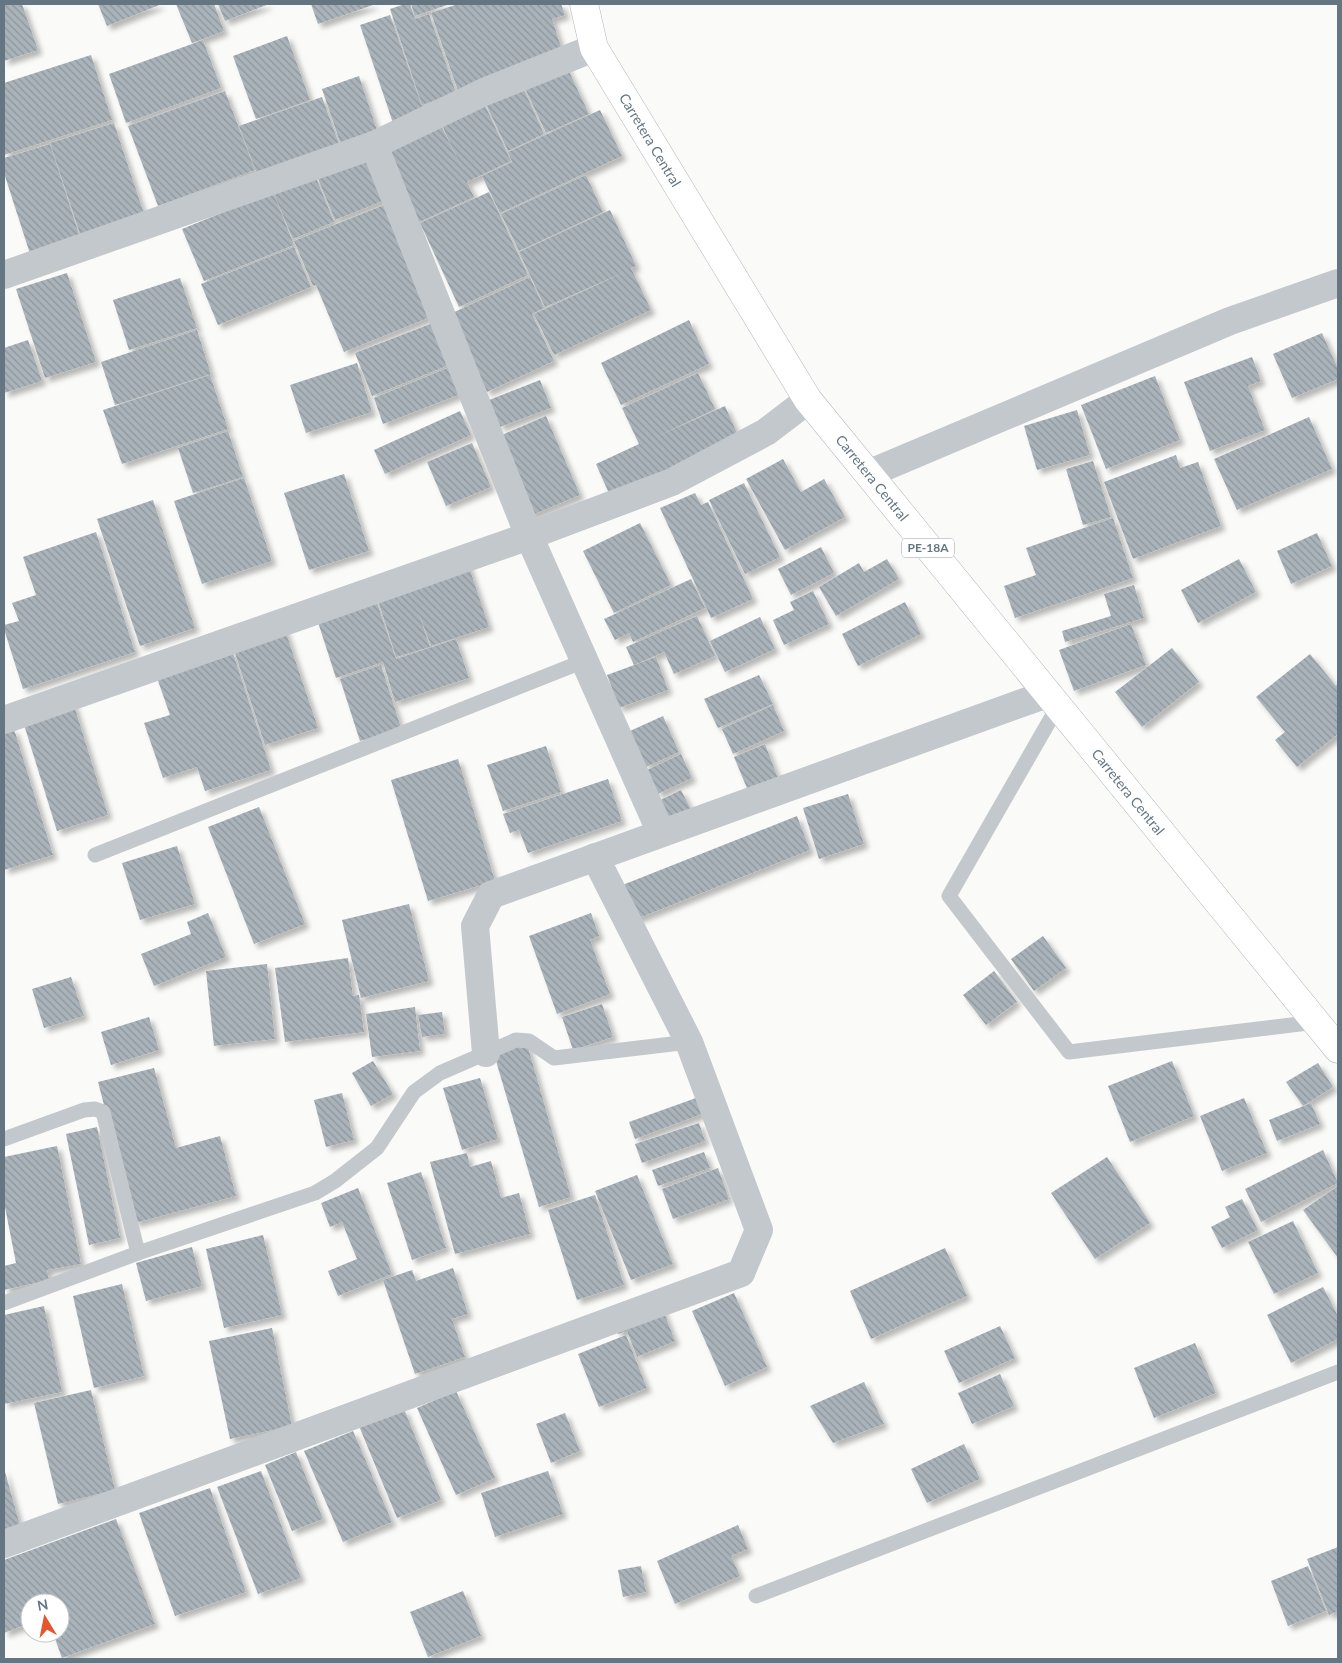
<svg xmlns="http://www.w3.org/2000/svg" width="1342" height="1663" font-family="Lato,sans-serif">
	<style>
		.building { fill: url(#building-back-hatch); filter: url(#shadow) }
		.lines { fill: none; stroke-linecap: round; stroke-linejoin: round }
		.highway-casing { stroke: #b4b9bd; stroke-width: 29 }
		.lane { stroke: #c3c8cc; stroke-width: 15 }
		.street { stroke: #c3c8cc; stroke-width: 28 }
		.highway { stroke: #fff; stroke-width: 28 }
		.labels { text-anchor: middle; stroke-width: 5; stroke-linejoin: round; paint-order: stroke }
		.shield { fill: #fff; stroke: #939fa8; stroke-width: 1 }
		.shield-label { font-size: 12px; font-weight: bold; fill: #657683 }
		.street-label { font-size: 14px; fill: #657683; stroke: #fff }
	</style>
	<defs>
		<pattern id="building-back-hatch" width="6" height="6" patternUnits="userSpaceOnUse" patternTransform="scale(1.25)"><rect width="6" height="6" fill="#aab3b9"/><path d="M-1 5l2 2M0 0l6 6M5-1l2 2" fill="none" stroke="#8e969c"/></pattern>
		<filter id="shadow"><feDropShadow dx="4.5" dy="4.5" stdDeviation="2.5" flood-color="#0004"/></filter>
	</defs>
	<rect width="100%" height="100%" fill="#fafaf8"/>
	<g class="building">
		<polygon points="4,4 22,4 38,50 4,61"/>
		<polygon points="98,4 162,4 107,26"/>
		<polygon points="176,4 214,4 224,31 192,43"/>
		<polygon points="218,4 269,4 225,21"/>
		<polygon points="311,4 376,4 318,24"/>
		<polygon points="405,4 410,4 415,19 429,14 456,93 422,105 390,9"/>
		<polygon points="411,4 450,4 415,16"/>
		<polygon points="458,4 561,4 565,15 552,19 564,56 458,91 431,13"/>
		<polygon points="390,15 424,112 393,123 360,25"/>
		<polygon points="287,36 310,100 256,119 233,56"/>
		<polygon points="203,40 221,88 126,123 109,74"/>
		<polygon points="91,55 112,120 4,155 4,83"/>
		<polygon points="565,63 589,114 546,133 522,82"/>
		<polygon points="359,76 379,136 342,148 322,89"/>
		<polygon points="521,83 544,134 508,151 484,100"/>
		<polygon points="225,91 255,170 158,206 128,126"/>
		<polygon points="322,97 339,144 257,174 239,126"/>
		<polygon points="483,101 511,161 467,182 474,197 415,224 382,152 441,125 463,171 440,121"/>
		<polygon points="600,110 622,156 500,213 482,176 512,162 508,152"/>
		<polygon points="114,123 149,229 85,249 50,143"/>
		<polygon points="50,144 84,250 34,266 4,173 4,158"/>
		<polygon points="369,153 388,199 335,220 316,174"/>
		<polygon points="315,175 334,222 293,239 273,192"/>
		<polygon points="586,175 603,212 519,251 501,214"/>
		<polygon points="273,192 294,245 204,281 182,229"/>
		<polygon points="489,192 528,275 459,307 420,223"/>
		<polygon points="389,203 433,316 344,352 316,285 313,286 294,241"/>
		<polygon points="610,210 636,266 631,268 651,310 554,355 534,314 627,271 545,307 519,252"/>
		<polygon points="294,247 311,287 218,325 201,284"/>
		<polygon points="67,273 96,362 45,378 16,289"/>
		<polygon points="530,277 544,308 532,314 554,361 487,392 450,314"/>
		<polygon points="180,278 197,328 129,350 113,300"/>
		<polygon points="689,320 709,364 621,405 601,363"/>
		<polygon points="438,321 454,363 372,396 355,353"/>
		<polygon points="197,330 211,374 115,405 101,362"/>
		<polygon points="1322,333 1338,369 1338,379 1292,398 1273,354"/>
		<polygon points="28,340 42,381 4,393 4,348"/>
		<polygon points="1252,357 1261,381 1248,386 1265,430 1210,451 1184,382"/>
		<polygon points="357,363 372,412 306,433 290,385"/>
		<polygon points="455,365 466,392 383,424 374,398"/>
		<polygon points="698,373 715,409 656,437 725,406 740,440 611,498 596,464 639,444 622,408"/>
		<polygon points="210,375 228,429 122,464 103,410"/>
		<polygon points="1155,376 1180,440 1106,469 1081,405"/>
		<polygon points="540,380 551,408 500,427 489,400"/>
		<polygon points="1077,410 1090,455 1037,470 1024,426"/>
		<polygon points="460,411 471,435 385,474 374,450"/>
		<polygon points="546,416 580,495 530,516 497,437"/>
		<polygon points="1309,417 1332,469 1237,510 1214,459"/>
		<polygon points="228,431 243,477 193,493 178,448"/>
		<polygon points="472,443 491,487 446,506 427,462"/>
		<polygon points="1176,455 1180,468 1198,462 1221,526 1133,559 1104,482"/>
		<polygon points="783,459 801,492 824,479 845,517 785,550 746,479"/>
		<polygon points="1093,461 1111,517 1083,525 1066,469"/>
		<polygon points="344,474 369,551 309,570 284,493"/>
		<polygon points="244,478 272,561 202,584 174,501"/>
		<polygon points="744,483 780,557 745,574 709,500"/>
		<polygon points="695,493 701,505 708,502 753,599 711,618 660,508"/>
		<polygon points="153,500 195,628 140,646 97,519"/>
		<polygon points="1113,518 1133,578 1015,618 1004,586 1036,575 1026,548"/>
		<polygon points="640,523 671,585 614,613 583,551"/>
		<polygon points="96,532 135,652 23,689 4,629 4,625 19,621 12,603 36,595 23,557"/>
		<polygon points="1317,533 1332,566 1291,584 1277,551"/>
		<polygon points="821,547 834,573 791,595 778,569"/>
		<polygon points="887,559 899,579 836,616 819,587 859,563 864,572"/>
		<polygon points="1239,559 1256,592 1198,623 1181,590"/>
		<polygon points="467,561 489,627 431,646 418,611 430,647 396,657 376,594"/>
		<polygon points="691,579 705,608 633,642 629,633 615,640 604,619"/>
		<polygon points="1134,585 1144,618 1065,642 1062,631 1111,616 1104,594"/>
		<polygon points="813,591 829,624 784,645 773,620 794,610 790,602"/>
		<polygon points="375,597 396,659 456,639 469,678 395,702 383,662 336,678 316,616"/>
		<polygon points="905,602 921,634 858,666 842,634"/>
		<polygon points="697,616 715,656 674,674 664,652 634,665 626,647"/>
		<polygon points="760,617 775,649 725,672 710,641"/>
		<polygon points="1131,624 1146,665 1074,691 1059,650"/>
		<polygon points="284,627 318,728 265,745 232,644"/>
		<polygon points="1172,648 1199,682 1142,727 1115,692"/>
		<polygon points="232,650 271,770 205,791 197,767 163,778 144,723 170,715 156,675"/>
		<polygon points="1310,654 1336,686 1338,684 1338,734 1297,767 1275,740 1285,732 1256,697"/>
		<polygon points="656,657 668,690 619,708 607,675"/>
		<polygon points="381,665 401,728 360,741 340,679"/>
		<polygon points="759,675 773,704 718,728 704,699"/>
		<polygon points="73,702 108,815 57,831 22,718"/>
		<polygon points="773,705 784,731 733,754 722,729"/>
		<polygon points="663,716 679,752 646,767 630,731"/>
		<polygon points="14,729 53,855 4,870 4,732"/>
		<polygon points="765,744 779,781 749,793 734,757"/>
		<polygon points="546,746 561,792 503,811 487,765"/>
		<polygon points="681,754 692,778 658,794 647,770"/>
		<polygon points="458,759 495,881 428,901 391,780"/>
		<polygon points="608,779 622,821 528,853 519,830 510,833 503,814"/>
		<polygon points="681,790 692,812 667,824 656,802"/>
		<polygon points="848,794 864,844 819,859 803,808"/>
		<polygon points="259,807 305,924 254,944 208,827"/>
		<polygon points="797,816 810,850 634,920 620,886"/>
		<polygon points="177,846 195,904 140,920 122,863"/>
		<polygon points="409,904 429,981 361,998 342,920"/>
		<polygon points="208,913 226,957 154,986 141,954 191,934 187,922"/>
		<polygon points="591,913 599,936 590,940 610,994 557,1014 529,936"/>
		<polygon points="1043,936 1066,968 1034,991 1011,959"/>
		<polygon points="348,958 353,996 359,995 364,1032 285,1042 275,968"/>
		<polygon points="267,964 275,1039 214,1046 206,971"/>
		<polygon points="994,971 1017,1002 986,1025 963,995"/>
		<polygon points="71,977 84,1016 44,1028 32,989"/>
		<polygon points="602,1004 613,1037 573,1050 562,1017"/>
		<polygon points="415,1007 420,1051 372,1057 366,1014"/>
		<polygon points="442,1012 445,1034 422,1037 418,1015"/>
		<polygon points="149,1017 159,1050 111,1065 101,1032"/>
		<polygon points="527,1044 571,1197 539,1207 494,1054"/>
		<polygon points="373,1061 393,1094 371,1106 352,1073"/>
		<polygon points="1172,1061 1194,1116 1130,1142 1108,1086"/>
		<polygon points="1318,1063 1333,1087 1303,1106 1286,1082"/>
		<polygon points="154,1068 176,1148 220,1136 236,1196 135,1223 98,1082"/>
		<polygon points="480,1078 498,1139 462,1150 443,1088"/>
		<polygon points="342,1093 354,1140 326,1147 314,1100"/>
		<polygon points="696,1098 702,1114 635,1139 629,1122"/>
		<polygon points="1244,1098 1267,1153 1222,1171 1200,1116"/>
		<polygon points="1311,1103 1320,1124 1277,1141 1269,1120"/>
		<polygon points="699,1123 705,1141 642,1163 635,1144"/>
		<polygon points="97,1127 120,1238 89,1245 66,1134"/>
		<polygon points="57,1146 81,1264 47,1270 49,1280 4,1290 4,1266 16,1263 4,1202 4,1157"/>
		<polygon points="1323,1150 1338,1183 1261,1222 1245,1189"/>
		<polygon points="704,1152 710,1168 658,1186 652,1170"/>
		<polygon points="467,1153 470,1167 491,1161 501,1198 519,1193 530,1234 455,1254 430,1162"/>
		<polygon points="1107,1157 1150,1223 1095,1259 1051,1193"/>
		<polygon points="718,1168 729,1199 673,1219 662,1189"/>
		<polygon points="421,1172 446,1248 412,1260 387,1183"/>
		<polygon points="637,1175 673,1264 631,1280 595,1191"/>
		<polygon points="1338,1186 1338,1258 1303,1210"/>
		<polygon points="358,1188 392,1274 338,1296 328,1271 357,1259 342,1222 330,1227 321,1203"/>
		<polygon points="595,1195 624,1285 577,1300 548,1210"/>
		<polygon points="1242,1199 1258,1230 1222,1248 1211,1227 1230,1217 1225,1207"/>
		<polygon points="1293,1221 1318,1273 1274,1294 1248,1242"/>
		<polygon points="263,1235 282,1315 224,1328 206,1249"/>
		<polygon points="192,1247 202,1286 146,1301 136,1263"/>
		<polygon points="945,1248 967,1296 871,1339 850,1291"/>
		<polygon points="453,1268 468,1314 452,1319 465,1357 415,1374 383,1280 412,1270 416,1281"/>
		<polygon points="122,1284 144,1376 94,1388 73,1296"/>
		<polygon points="1323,1287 1338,1316 1338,1339 1291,1363 1267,1315"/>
		<polygon points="734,1293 767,1367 725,1386 692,1311"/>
		<polygon points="661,1305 675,1341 637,1357 627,1331 618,1334 614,1324"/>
		<polygon points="44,1306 62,1392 4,1404 4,1315"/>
		<polygon points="1000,1326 1015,1358 959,1383 944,1351"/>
		<polygon points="272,1328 292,1426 230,1439 209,1341"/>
		<polygon points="626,1335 647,1388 599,1407 578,1354"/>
		<polygon points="1195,1343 1216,1393 1154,1418 1134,1368"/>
		<polygon points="1000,1374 1014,1406 972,1424 958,1393"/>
		<polygon points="864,1382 884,1424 833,1443 810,1406"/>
		<polygon points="91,1390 115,1490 58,1504 34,1403"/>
		<polygon points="456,1391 495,1478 456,1495 417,1408"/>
		<polygon points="404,1409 441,1500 397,1518 359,1426"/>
		<polygon points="565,1413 580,1451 551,1463 536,1424"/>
		<polygon points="353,1431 392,1522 343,1542 304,1451"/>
		<polygon points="964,1444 980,1479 927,1503 911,1469"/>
		<polygon points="296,1452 323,1519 292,1531 265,1465"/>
		<polygon points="4,1468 21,1529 4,1534"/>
		<polygon points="261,1471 301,1578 258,1594 217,1487"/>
		<polygon points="548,1471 563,1514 495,1537 481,1493"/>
		<polygon points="210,1488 246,1592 175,1616 139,1513"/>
		<polygon points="116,1519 155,1624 62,1658 53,1633 60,1633 60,1603 30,1603 30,1623 4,1633 4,1560"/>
		<polygon points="738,1525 748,1549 731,1556 740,1576 675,1604 657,1561"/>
		<polygon points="1338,1547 1338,1611 1329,1615 1307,1559"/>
		<polygon points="641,1566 646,1592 623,1597 618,1570"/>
		<polygon points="1308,1566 1326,1611 1288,1626 1271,1581"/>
		<polygon points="463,1591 481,1636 428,1657 410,1612"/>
	</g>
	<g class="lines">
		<g class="highway-casing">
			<polyline id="highway" points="584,4 594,48 808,400 1338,1049"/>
		</g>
		<g class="lane">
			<polyline points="1058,706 949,896 1069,1052 1316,1022"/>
			<polyline points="95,855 584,661"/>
			<polyline points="4,1139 84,1110 95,1109 103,1112 138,1253"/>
			<polyline points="4,1303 138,1253 315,1193 335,1181 377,1148 414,1092 440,1073 516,1040 529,1041 554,1058 689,1042"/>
			<polyline points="756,1596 1338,1372"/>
		</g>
		<g class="street">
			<polyline points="374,145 529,536 661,833"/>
			<polyline points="4,275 374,145 484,92 594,48"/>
			<polyline points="868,474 1230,321 1338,283"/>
			<polyline points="4,720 529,536 672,482 766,432 808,400"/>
			<polyline points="486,1053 475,926 491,895 1047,694"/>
			<polyline points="4,1544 741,1273 759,1230 689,1042 595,857"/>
		</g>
		<use href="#highway" class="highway"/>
	</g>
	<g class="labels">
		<rect class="shield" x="902" y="538.5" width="52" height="19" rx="4"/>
		<g class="shield-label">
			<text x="928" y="552">PE-18A</text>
		</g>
		<g class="street-label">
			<text transform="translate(650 140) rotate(59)" y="5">Carretera Central</text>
			<text transform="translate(872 478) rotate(51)" y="5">Carretera Central</text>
			<text transform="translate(1128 792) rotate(51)" y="5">Carretera Central</text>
		</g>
	</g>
	<rect width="1342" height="1663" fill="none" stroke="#657683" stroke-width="10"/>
	<g transform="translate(45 1618) rotate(350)"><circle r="24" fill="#ffffff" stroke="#c1c8cd"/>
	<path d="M0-4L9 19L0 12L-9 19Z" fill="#e4572e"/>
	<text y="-8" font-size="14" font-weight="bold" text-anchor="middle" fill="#657683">N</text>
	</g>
</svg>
